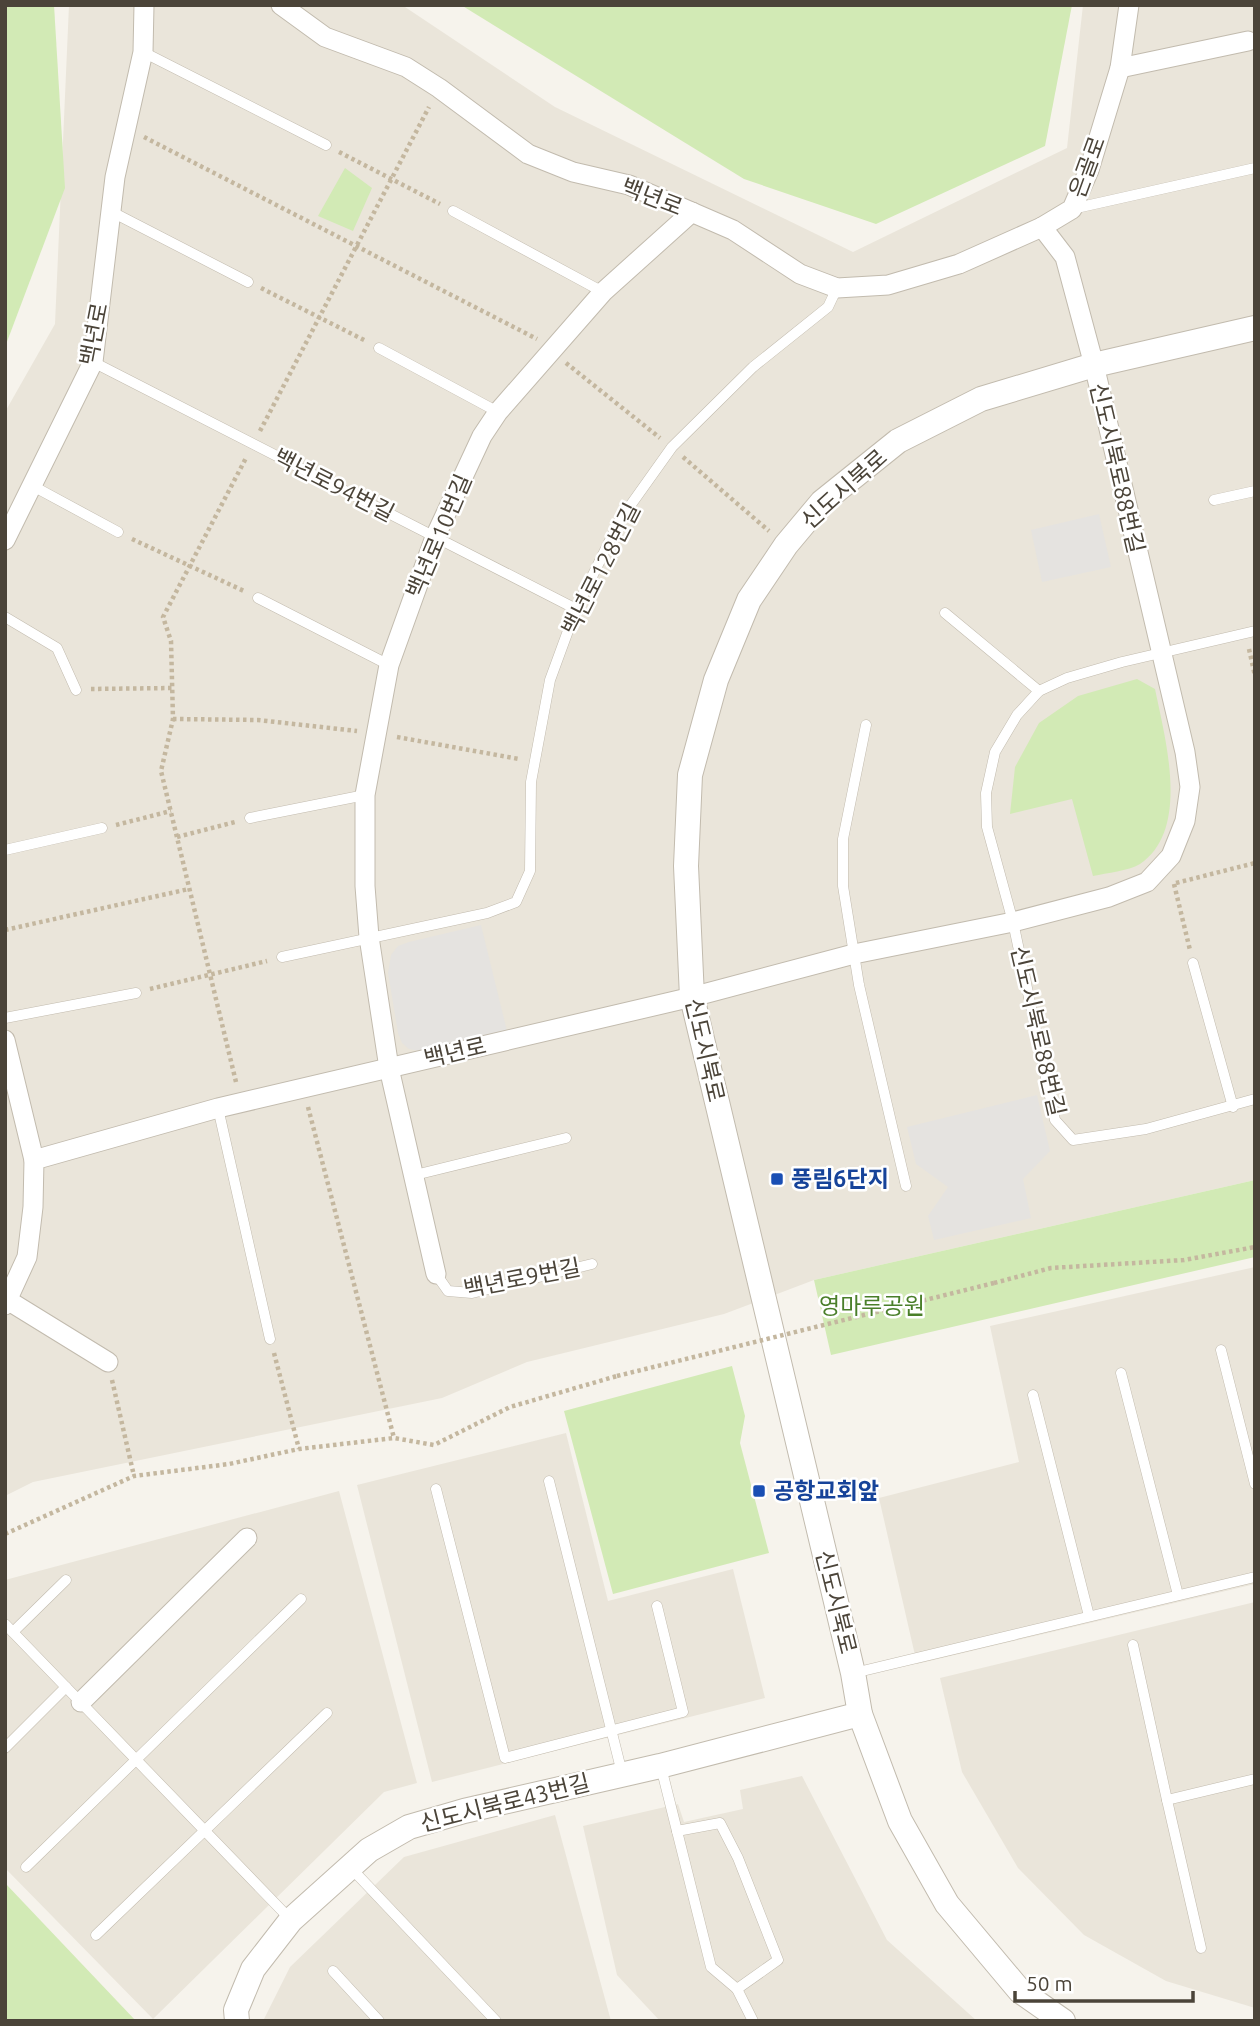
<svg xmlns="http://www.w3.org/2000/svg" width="1260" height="2026" font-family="Ubuntu,'Noto Sans KR',sans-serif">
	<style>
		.residential { fill: #eae5da }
		.green { fill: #d2eab5 }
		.parking { fill: #e5e3e0 }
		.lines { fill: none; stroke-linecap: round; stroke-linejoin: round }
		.service-casing { stroke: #c2bbae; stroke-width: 11 }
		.minor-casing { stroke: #c2bbae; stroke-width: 21 }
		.tertiary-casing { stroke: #c2bbae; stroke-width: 26 }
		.path { stroke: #c4b79f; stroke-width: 4.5; stroke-dasharray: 3.5 3.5; stroke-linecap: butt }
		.service { stroke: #fff; stroke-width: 10 }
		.minor { stroke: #fff; stroke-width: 19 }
		.tertiary { stroke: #fff; stroke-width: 24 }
		.path-bridge { stroke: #c4b79f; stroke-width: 4.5; stroke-dasharray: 3.5 3.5; stroke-linecap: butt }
		.transit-dot { fill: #1a4fb4; stroke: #fff; stroke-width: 2.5 }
		.labels { text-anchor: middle; stroke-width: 5; stroke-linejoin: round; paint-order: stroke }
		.street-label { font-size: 23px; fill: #4b4439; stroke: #fff }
		.transit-label { font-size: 23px; font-weight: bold; fill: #164399; stroke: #fff; text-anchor: start }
		.park-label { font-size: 23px; fill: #4a7f2a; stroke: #fff }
	</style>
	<rect width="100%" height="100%" fill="#f6f3ec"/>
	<g class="residential">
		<polygon points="69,5 402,5 555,107 853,252 1067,148 1083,5 1255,5 1255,1180 814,1280 724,1314 527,1362 442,1398 33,1482 5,1496 5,412 55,324"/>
		<polygon points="1255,1267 1255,1584 917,1664 879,1498 1019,1462 990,1326"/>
		<polygon points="566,1433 608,1601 733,1569 765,1698 432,1782 357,1485"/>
		<polygon points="339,1491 417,1783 384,1792 153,2019 5,1868 5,1580"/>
		<polygon points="1255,1602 1255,2008 1166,1981 1084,1935 1018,1868 962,1772 940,1678"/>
		<polygon points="802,1776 887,1940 977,2021 660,2021 617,1975 583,1826 678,1804 684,1822 743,1809 740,1790"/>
		<polygon points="555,1815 611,2021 263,2021 290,1967 404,1857"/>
	</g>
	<g class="green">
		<polygon points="5,5 54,5 65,188 5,347"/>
		<polygon points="461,5 1072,5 1045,146 876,224 744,179"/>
		<polygon points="345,168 372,188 353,231 318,216"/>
		<path d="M 1137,679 L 1155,689 C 1165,738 1191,830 1140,864 C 1128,871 1107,873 1093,876 L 1072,799 L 1010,814 L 1015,767 L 1039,723 L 1078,696 Z"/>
		<polygon points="1255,1180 1255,1257 831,1355 814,1280"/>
		<polygon points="732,1366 745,1416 740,1443 769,1553 613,1594 564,1411"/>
		<polygon points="5,1883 136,2021 5,2021"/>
	</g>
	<g class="parking">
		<polygon points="1099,514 1111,567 1042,582 1031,530"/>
		<polygon points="481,925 508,1035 431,1053 409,1049 402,1043 398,1033 388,973 391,955 398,946 409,942"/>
		<polygon points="1037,1095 1050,1151 1023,1179 1031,1218 934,1240 928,1216 948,1187 916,1164 907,1127"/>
	</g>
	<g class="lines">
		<g class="service-casing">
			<g id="service">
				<polyline points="143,52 326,145"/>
				<polyline points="1072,209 1255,168"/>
				<polyline points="453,211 603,292"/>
				<polyline points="112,212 248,282"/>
				<polyline points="379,348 498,412"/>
				<polyline points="93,362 576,609"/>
				<polyline points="31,485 118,532"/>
				<polyline points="1214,500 1255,491"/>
				<polyline points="258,598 389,665"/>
				<polyline points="945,613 1039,691"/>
				<polyline points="5,617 57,648 76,690"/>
				<polyline points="1255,631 1122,662 1067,678 1039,691 1017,715 995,752 986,793 987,827 1013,922 1055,1120 1073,1140 1146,1129 1255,1099"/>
				<polyline points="866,725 843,839 843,886 859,985 906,1186"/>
				<polyline points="250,818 365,795"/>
				<polyline points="5,850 102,828"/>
				<polyline points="282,957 487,913 516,902 530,871 531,782 550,680 576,609 620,520 672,447 753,367 828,307 837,288"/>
				<polyline points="1193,963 1233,1107"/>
				<polyline points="5,1018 136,993"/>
				<polyline points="218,1108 270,1339"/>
				<polyline points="415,1175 566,1138"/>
				<polyline points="436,1274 448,1291 472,1293 592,1264"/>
				<polyline points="1221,1350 1255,1484"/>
				<polyline points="1121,1373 1178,1595"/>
				<polyline points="1033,1395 1089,1616"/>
				<polyline points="549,1481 622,1773"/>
				<polyline points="436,1489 505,1758 683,1712 657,1606"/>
				<polyline points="5,1624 291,1920"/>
				<polyline points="13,1632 66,1580"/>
				<polyline points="1133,1645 1167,1800 1255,1779"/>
				<polyline points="854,1673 1255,1577"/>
				<polyline points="5,1748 66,1687"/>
				<polyline points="661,1767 711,1967 737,1989 753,2021"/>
				<polyline points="1167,1800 1201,1948"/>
				<polyline points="677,1831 720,1823 738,1858 778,1960 737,1989"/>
				<polyline points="26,1867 301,1599"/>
				<polyline points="350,1867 496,2021"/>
				<polyline points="96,1935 327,1713"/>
				<polyline points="333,1971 379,2021"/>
			</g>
		</g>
		<g class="minor-casing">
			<g id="minor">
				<polyline points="281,5 325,37 406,67 439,88 528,154 573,172 629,185 733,230 800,274 837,288 888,285 959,264 1042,227"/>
				<polyline points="1120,68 1248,41"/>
				<polyline points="5,540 93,362 115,177 143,52 144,5"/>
				<polyline points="5,1040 34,1160"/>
				<polyline points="436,1274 389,1068 369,937 365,886 365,795 389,665 435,537 482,436 498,412 603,292 692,212"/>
				<polyline points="9,1301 108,1362"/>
				<polyline points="5,1305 27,1257 33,1207 34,1160 218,1108 692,997 854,954 1013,922 1109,897 1147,882 1171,856 1185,821 1190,787 1185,752 1094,365 1065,257 1042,227 1072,209 1089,170 1120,68 1129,5"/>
				<polyline points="81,1702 247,1538"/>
			</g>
		</g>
		<g class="tertiary-casing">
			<g id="tertiary">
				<polyline points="237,2021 236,2010 253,1969 291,1920 369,1850 409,1827 464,1811 660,1766 860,1714"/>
				<polyline points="1063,2021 1020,1991 947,1904 900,1821 860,1714 853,1673 692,997 686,866 690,775 716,680 749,600 786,545 822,502 898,441 981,399 1094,365 1255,328"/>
			</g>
		</g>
		<g class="path">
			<polyline points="144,137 537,339"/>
			<polyline points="339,152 440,204"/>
			<polyline points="261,288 366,341"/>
			<polyline points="566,363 660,438"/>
			<polyline points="260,431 429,107"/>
			<polyline points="683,457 769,531"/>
			<polyline points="132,539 244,591"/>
			<polyline points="1249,649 1255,676"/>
			<polyline points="91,689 172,688"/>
			<polyline points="173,719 258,720 357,731"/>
			<polyline points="397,737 519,759"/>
			<polyline points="116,825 171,811"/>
			<polyline points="177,837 235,822"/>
			<polyline points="1176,883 1255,863"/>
			<polyline points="1174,884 1190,950"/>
			<polyline points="5,930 189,889"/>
			<polyline points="150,989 267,961"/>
			<polyline points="236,1082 161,771 173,719 171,641 163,617 246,458"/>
			<polyline points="308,1107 394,1438"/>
			<polyline points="994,1283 1051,1268 1184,1260 1255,1247"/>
			<polyline points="274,1353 299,1449"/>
			<polyline points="112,1380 134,1476"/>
			<polyline points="5,1534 134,1476 229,1464 299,1449 394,1438 434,1445 510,1407 617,1376"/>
		</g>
		<use href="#service" class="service"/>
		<use href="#minor" class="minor"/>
		<use href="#tertiary" class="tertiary"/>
		<polyline class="path-bridge" points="617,1376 994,1283"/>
	</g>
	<g class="transit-dot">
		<rect x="770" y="1172" width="14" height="14" rx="3.5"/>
		<rect x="752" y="1484" width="14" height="14" rx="3.5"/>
	</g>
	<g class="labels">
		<g class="street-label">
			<text transform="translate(1087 167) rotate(-70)" y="8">은골로</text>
			<text transform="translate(652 197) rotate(21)" y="8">백년로</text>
			<text transform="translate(94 334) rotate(-79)" y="8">백년로</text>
			<text transform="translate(1117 468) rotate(77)" y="8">신도시북로88번길</text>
			<text transform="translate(334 485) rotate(27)" y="8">백년로94번길</text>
			<text transform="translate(844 489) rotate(-42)" y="8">신도시북로</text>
			<text transform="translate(439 536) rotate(-67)" y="8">백년로10번길</text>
			<text transform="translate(601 569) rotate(-63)" y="8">백년로128번길</text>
			<text transform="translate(1038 1031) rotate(77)" y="8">신도시북로88번길</text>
			<text transform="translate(705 1050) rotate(77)" y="8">신도시북로</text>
			<text transform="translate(455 1052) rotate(-13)" y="8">백년로</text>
			<text transform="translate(522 1278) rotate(-11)" y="8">백년로9번길</text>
			<text transform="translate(836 1602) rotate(76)" y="8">신도시북로</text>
			<text transform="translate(505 1803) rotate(-14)" y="8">신도시북로43번길</text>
		</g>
		<g class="transit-label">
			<text x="791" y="1187">풍림6단지</text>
			<text x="773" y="1499">공항교회앞</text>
		</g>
		<g class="park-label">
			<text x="872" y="1314">영마루공원</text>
		</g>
	</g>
	<rect width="1260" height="2026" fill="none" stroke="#4b4439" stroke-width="14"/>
	<path d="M1015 1991v10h178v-10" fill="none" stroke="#4b4439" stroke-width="3.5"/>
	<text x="1026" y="1991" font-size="21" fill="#4b4439" stroke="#ffffff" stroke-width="5" paint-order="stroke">50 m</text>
</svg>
